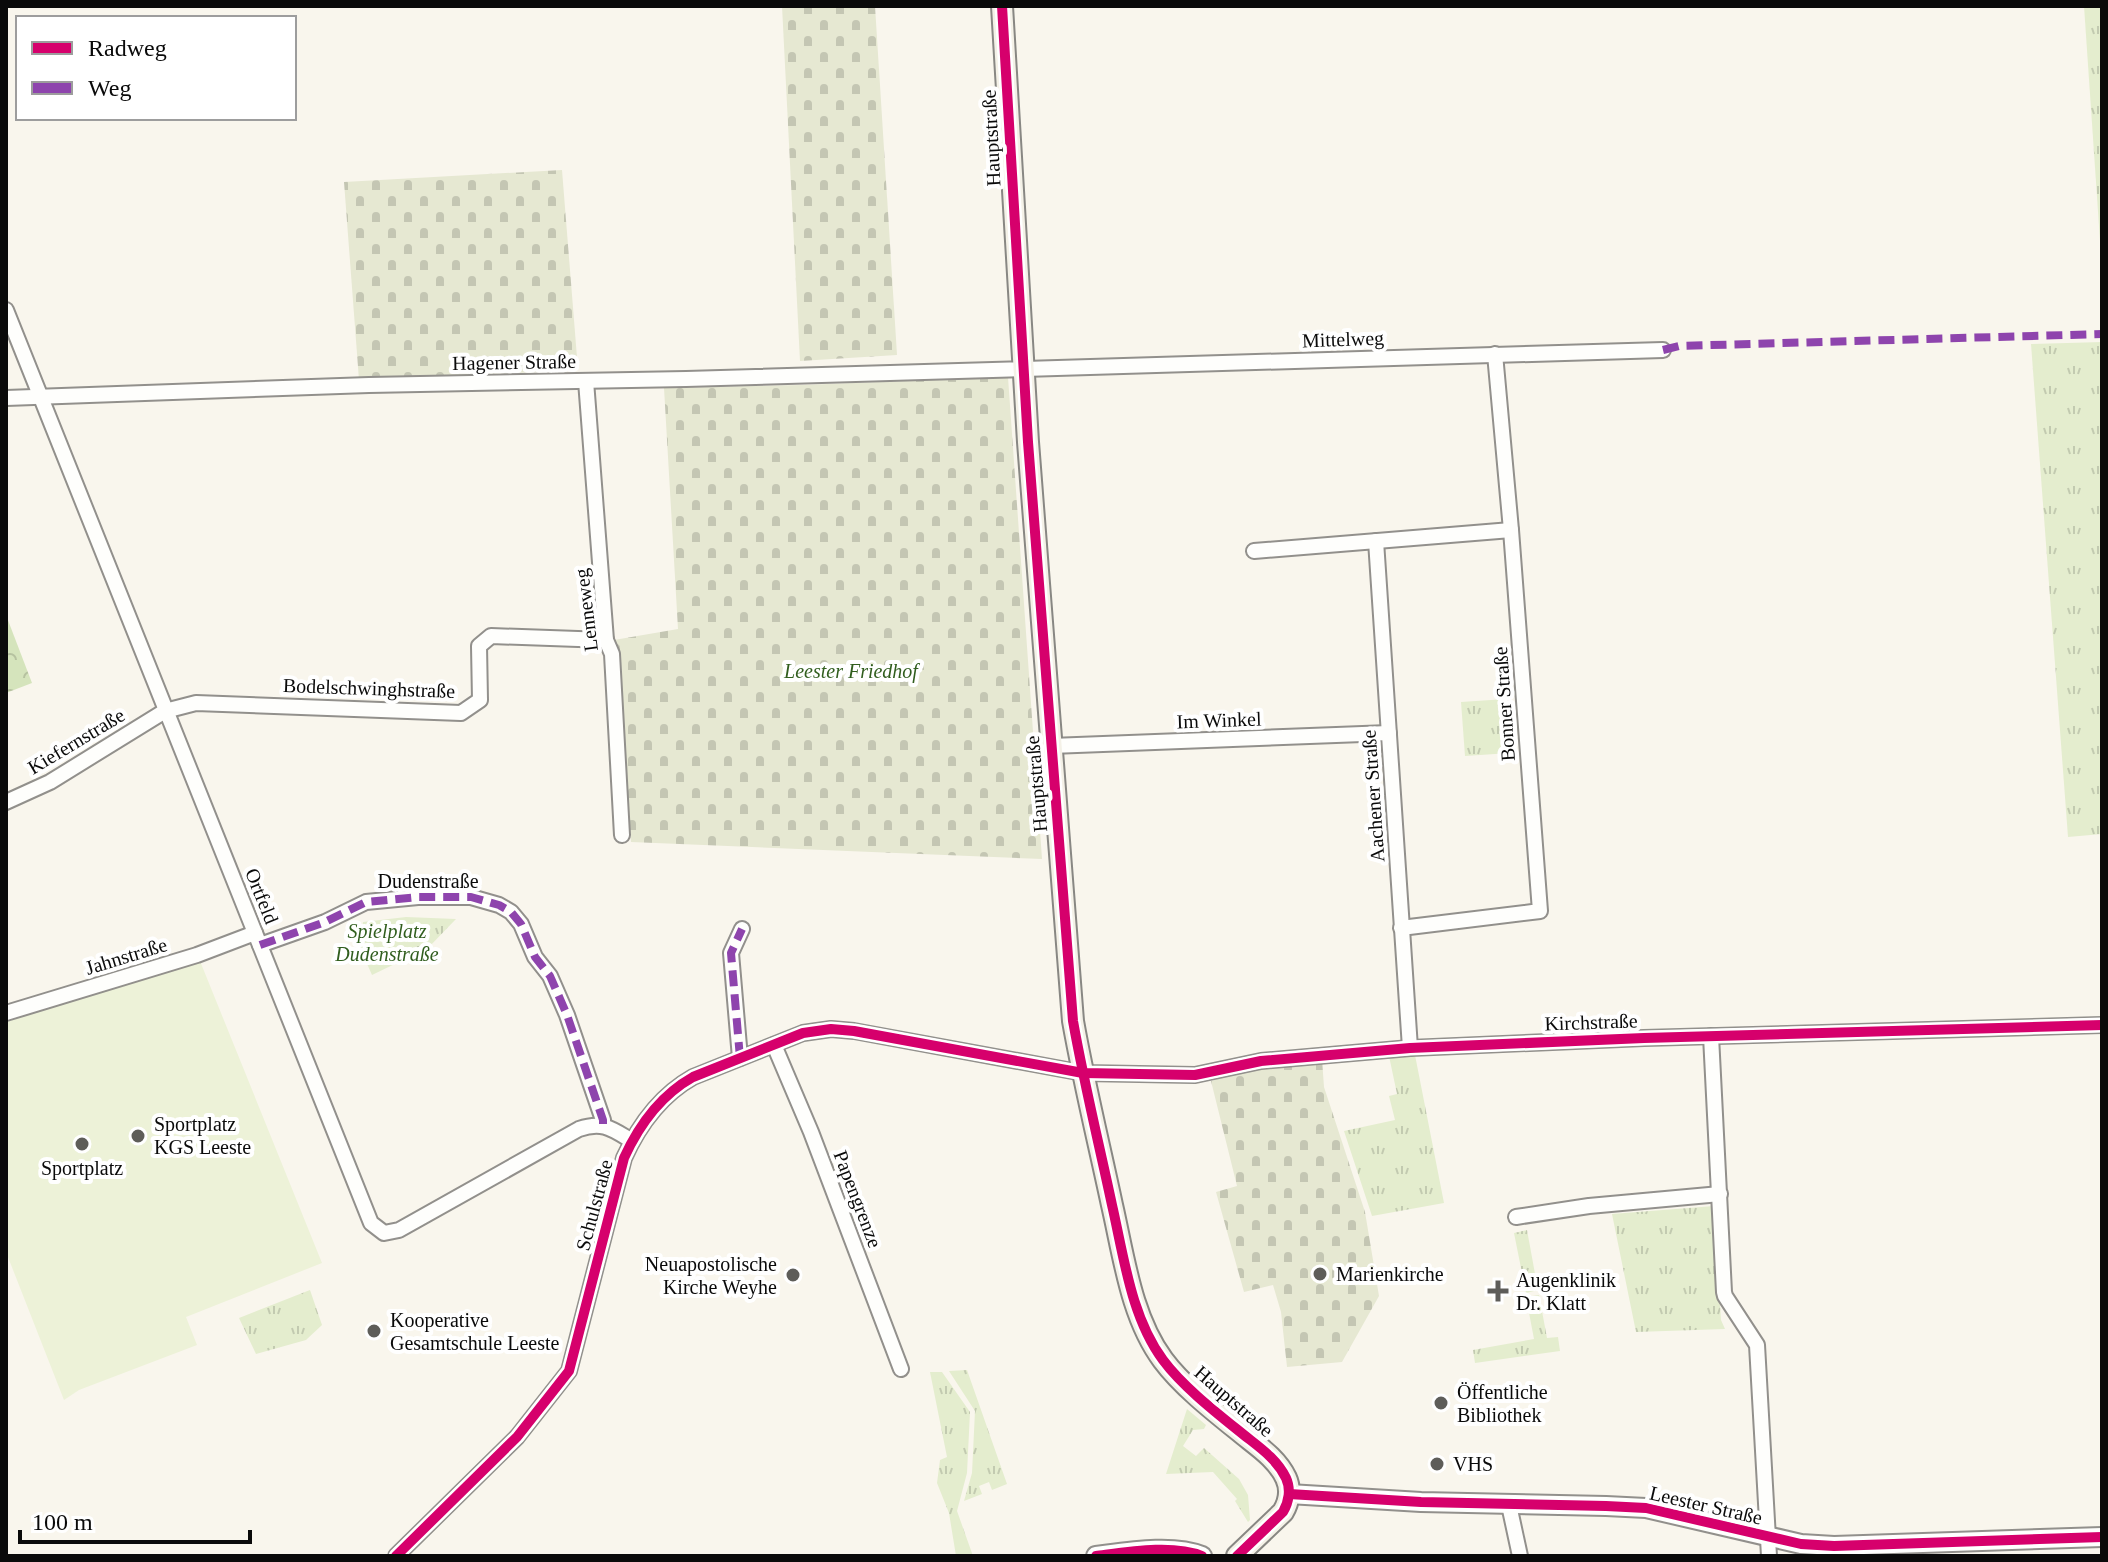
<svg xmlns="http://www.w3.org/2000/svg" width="2108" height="1562" font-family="Georgia,serif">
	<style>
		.grass { fill: url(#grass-tufts) }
		.forest { fill: url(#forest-crowns) }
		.cemetery { fill: url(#cemetery-stones) }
		.pitch { fill: #edf2d8 }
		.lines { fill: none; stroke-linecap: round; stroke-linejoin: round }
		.minor-casing { stroke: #92908c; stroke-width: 18 }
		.tertiary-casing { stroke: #92908c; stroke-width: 22 }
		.secondary-casing { stroke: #888783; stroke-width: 24 }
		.minor { stroke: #fefefc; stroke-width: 14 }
		.tertiary { stroke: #fefefc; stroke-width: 18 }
		.secondary { stroke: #f4f1e7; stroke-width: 20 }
		.quiet { stroke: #8e44ad; stroke-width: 8; stroke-dasharray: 16 8; stroke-linecap: butt }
		.cycleway-casing { stroke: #fff; stroke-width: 15 }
		.cycleway { stroke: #d6006c; stroke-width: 10 }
		.poi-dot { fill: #5e5d59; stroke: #fff; stroke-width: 3 }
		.labels { text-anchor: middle; stroke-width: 8; stroke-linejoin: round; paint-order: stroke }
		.street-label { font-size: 20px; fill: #0a0a0a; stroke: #fff }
		.park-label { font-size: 20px; font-style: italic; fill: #315e1e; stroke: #fff }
		.poi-label { font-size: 20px; fill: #0a0a0a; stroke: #fff; text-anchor: start }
	</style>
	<defs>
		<pattern id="grass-tufts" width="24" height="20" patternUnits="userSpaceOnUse" patternTransform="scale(2)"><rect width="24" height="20" fill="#e4edce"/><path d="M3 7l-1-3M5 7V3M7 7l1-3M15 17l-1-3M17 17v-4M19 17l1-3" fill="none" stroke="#c2cab0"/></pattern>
		<pattern id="forest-crowns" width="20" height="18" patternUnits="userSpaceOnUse" patternTransform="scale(2)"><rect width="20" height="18" fill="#d5e4bc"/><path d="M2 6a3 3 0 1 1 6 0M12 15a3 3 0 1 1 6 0" fill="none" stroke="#b6c2a0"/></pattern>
		<pattern id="cemetery-stones" width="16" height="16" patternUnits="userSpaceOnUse" patternTransform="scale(2)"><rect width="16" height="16" fill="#e6e8d2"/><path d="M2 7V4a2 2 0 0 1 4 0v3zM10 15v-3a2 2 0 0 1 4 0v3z" fill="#c4c6b3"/></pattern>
	</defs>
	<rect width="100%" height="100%" fill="#f9f6ed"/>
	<g class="grass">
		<polygon points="2084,6 2102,6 2102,270"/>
		<polygon points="2102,342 2102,834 2068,837 2031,344"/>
		<polygon points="1506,699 1510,753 1465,756 1461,702"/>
		<polygon points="406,917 456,919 428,948 372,975 360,948 363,922"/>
		<polygon points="1415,1055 1444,1203 1372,1216 1344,1131 1395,1120 1389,1096 1397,1094 1389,1056"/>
		<polygon points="1714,1206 1721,1320 1725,1329 1636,1332 1612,1214"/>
		<polygon points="1527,1230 1538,1290 1526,1293 1514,1233"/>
		<polygon points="310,1290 322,1325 306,1340 256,1354 239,1318"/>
		<polygon points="1539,1295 1547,1338 1558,1337 1560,1351 1475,1363 1473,1350 1534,1339 1526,1297"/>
		<polygon points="967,1370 1007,1484 992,1490 989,1482 979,1486 982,1494 964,1501 972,1473 975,1411 949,1371"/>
		<polygon points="930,1372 942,1372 970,1412 967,1473 957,1511 973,1556 956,1556 949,1513 937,1483 940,1460 947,1457"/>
		<polygon points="1187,1409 1206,1425 1204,1429 1193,1430 1183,1446 1196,1456 1204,1448 1239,1479 1248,1495 1250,1520 1248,1522 1235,1501 1237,1499 1213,1472 1166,1474"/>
	</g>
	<polygon class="forest" points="6,615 32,683 6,693"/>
	<g class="cemetery">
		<polygon points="782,6 875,6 897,355 800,361"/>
		<polygon points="562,170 578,370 359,380 344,182"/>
		<polygon points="1008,377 1042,859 631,842 614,640 678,629 664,388 802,385"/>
		<polygon points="1322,1059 1324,1087 1365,1212 1379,1296 1342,1362 1287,1367 1281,1312 1273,1285 1244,1292 1216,1192 1237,1186 1211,1081 1261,1066"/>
	</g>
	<polygon class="pitch" points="200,961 322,1263 186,1317 197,1345 79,1390 64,1400 6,1252 6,1021"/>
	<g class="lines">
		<g class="minor-casing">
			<g id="minor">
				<path d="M 6,310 L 371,1223 L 384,1233 L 399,1230 L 579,1129 C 603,1121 612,1129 632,1141"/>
				<polyline points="586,381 606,640 612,654 622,835"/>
				<polyline points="6,398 369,385 686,379 1663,350"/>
				<polyline points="1376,541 1410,1048"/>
				<polyline points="1254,551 1511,530"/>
				<polyline points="1051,746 1389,733"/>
				<polyline points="6,802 50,782 165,711 196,703 461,713 480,700 479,646 491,636 606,640"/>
				<polyline points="1401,928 1540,911 1511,530 1495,354"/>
				<polyline points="260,945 325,922 366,902 418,897 471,897 499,905 511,912 521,924 535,957 550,976 567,1015 603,1120 603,1125"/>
				<polyline points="6,1013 197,955 255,933"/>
				<polyline points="1711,1036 1724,1292 1725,1296 1757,1345 1769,1556"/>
				<polyline points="774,1045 811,1132 901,1369"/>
				<polyline points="740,1058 731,953 742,929"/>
				<polyline points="1516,1217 1589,1206 1720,1194"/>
				<polyline points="1509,1505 1520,1556"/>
				<path d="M 396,1556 L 517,1437 L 569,1371 L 624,1158 C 639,1125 661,1095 693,1077 L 803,1033 L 831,1029 L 854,1031 L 1083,1073 L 1195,1075 L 1261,1061 L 1410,1048 L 1644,1038 L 2102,1025"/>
			</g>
		</g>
		<g class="tertiary-casing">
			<g id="tertiary">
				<polyline points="1289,1494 1421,1502 1606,1506 1646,1508 1801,1544 1834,1546 2102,1537"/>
				<path d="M 1096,1556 C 1127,1552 1173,1544 1202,1556"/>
			</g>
		</g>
		<g class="secondary-casing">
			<path id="secondary" d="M 1002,6 L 1028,442 L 1073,1021 C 1084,1083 1099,1144 1112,1205 C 1124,1257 1131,1317 1163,1360 C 1183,1387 1218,1414 1244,1435 C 1259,1447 1277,1459 1286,1478 C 1291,1489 1289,1502 1283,1512 L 1237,1556"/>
		</g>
		<use href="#minor" class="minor"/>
		<use href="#tertiary" class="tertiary"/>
		<use href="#secondary" class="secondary"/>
		<g class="quiet">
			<polyline points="1663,350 1679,346 2102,334"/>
			<polyline points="260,945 325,922 366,902 418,897 471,897 499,905 511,912 521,924 535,957 550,976 567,1015 603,1120 603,1125"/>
			<polyline points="740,1058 731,953 742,929"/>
		</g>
		<g class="cycleway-casing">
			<g id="cycleway">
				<path d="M 1002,6 L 1028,442 L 1073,1021 C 1084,1083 1099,1144 1112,1205 C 1124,1257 1131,1317 1163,1360 C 1183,1387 1218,1414 1244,1435 C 1259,1447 1277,1459 1286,1478 C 1291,1489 1289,1502 1283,1512 L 1237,1556"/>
				<polyline points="1289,1494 1421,1502 1606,1506 1646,1508 1801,1544 1834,1546 2102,1537"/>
				<path d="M 396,1556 L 517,1437 L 569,1371 L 624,1158 C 639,1125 661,1095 693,1077 L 803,1033 L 831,1029 L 854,1031 L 1083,1073 L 1195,1075 L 1261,1061 L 1410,1048 L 1644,1038 L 2102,1025"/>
				<path d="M 1096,1556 C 1127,1552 1173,1544 1202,1556"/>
			</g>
		</g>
		<use href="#cycleway" class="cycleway"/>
	</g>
	<g class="poi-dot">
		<circle cx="138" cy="1136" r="8"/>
		<circle cx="82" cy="1144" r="8"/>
		<circle cx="1320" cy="1274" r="8"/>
		<circle cx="793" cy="1275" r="8"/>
		<path d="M1494 1279h8v8h8v8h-8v8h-8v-8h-8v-8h8z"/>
		<circle cx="374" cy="1331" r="8"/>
		<circle cx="1441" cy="1403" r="8"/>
		<circle cx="1437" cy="1464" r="8"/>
	</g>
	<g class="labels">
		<g class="street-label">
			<text transform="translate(991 138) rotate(-93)" y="7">Hauptstraße</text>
			<text transform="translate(1343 339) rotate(-2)" y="7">Mittelweg</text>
			<text transform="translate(514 362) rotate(-1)" y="7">Hagener Straße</text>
			<text transform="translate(586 610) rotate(-97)" y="7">Lenneweg</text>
			<text transform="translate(369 688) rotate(2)" y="7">Bodelschwinghstraße</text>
			<text transform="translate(1504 704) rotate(-94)" y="7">Bonner Straße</text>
			<text transform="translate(1219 720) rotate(-2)" y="7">Im Winkel</text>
			<text transform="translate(76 741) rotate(-31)" y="7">Kiefernstraße</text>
			<text transform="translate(1036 784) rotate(-95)" y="7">Hauptstraße</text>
			<text transform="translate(1373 796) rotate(-94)" y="7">Aachener Straße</text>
			<text x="428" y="888">Dudenstraße</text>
			<text transform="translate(262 896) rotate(68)" y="7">Ortfeld</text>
			<text transform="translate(126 956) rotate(-17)" y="7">Jahnstraße</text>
			<text transform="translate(1591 1022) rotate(-2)" y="7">Kirchstraße</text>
			<text transform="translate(858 1199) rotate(69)" y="7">Papengrenze</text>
			<text transform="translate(594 1205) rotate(-75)" y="7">Schulstraße</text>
			<text transform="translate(1234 1401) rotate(41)" y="7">Hauptstraße</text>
			<text transform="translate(1706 1505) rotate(13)" y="7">Leester Straße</text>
		</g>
		<g class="park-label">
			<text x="851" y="678">Leester Friedhof</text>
			<text x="387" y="938">Spielplatz<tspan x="387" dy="23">Dudenstraße</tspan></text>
		</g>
		<g class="poi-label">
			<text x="154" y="1131">Sportplatz<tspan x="154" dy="23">KGS Leeste</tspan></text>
			<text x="82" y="1175" text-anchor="middle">Sportplatz</text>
			<text x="777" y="1271" text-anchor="end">Neuapostolische<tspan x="777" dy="23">Kirche Weyhe</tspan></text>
			<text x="1336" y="1281">Marienkirche</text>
			<text x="1516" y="1287">Augenklinik<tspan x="1516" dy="23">Dr. Klatt</tspan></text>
			<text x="390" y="1327">Kooperative<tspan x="390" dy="23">Gesamtschule Leeste</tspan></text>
			<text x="1457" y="1399">Öffentliche<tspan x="1457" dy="23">Bibliothek</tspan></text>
			<text x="1453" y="1471">VHS</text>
		</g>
	</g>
	<rect width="2108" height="1562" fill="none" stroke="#0a0a0a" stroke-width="16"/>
	<rect x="16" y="16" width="280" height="104" fill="#ffffff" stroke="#9d9d9d" stroke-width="2"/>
	<rect x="32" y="42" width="40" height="12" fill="#d6006c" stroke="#9d9d9d" stroke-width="2"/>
	<text x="88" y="56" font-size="24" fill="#0a0a0a">Radweg</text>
	<rect x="32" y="82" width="40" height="12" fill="#8e44ad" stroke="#9d9d9d" stroke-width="2"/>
	<text x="88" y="96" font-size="24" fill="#0a0a0a">Weg</text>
	<path d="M20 1530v12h230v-12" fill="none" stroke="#0a0a0a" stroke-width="4"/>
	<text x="32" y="1530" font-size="24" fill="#0a0a0a" stroke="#ffffff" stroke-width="6" paint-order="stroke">100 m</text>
</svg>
